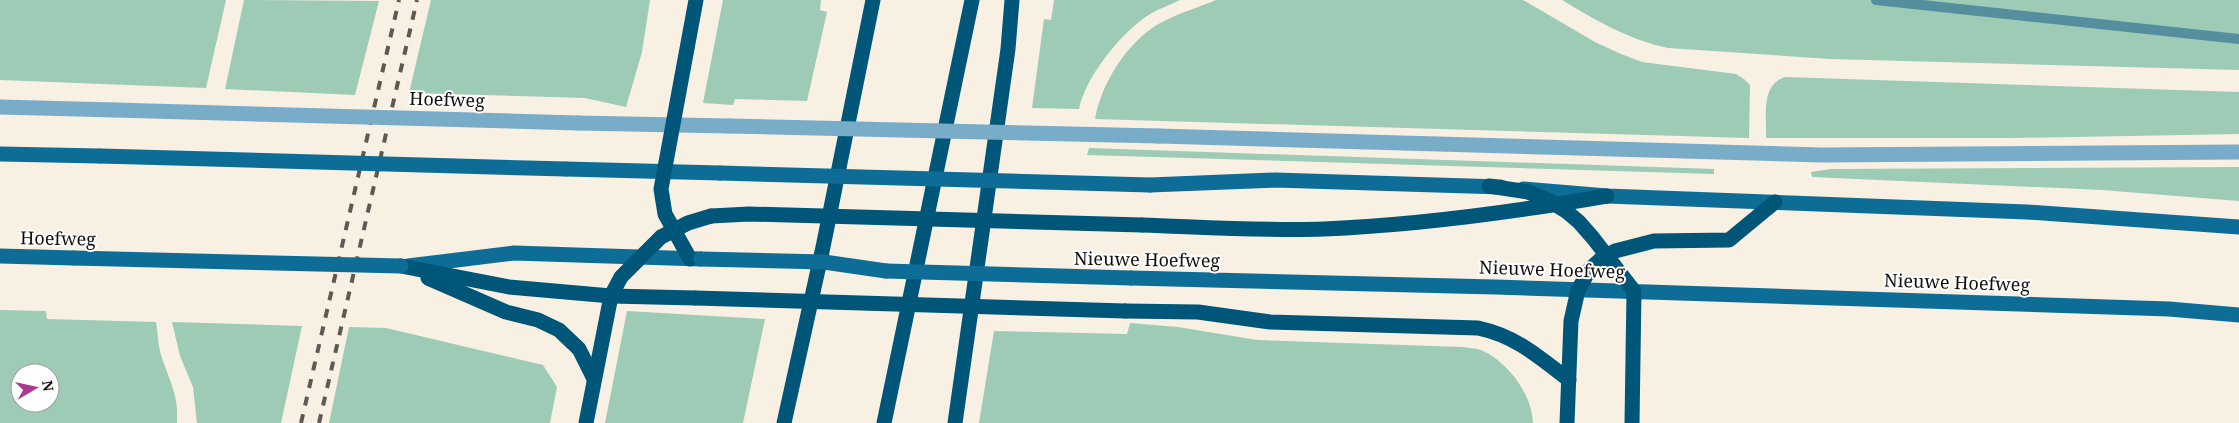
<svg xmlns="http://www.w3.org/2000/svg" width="2239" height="423" font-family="'Noto Serif',serif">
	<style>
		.green { fill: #9dcbb5; fill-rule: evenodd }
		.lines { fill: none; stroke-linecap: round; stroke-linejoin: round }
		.stream { stroke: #548e9f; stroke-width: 10 }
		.minor { stroke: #79acc8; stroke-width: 15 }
		.major { stroke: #0d6d96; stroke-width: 15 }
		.highway { stroke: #005678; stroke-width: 15 }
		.rail { stroke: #5e5952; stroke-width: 4; stroke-dasharray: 9 9; stroke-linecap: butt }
		.minor-bridge { stroke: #79acc8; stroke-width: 15 }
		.major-bridge { stroke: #0d6d96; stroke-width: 15 }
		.highway-bridge { stroke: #005678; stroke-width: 15 }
		.labels { text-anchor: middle; stroke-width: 4; stroke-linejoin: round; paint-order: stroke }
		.street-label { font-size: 18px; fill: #110e0a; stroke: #fff }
	</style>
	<rect width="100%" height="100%" fill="#f8f0e3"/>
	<g class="green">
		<polygon points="0,0 226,0 206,88 0,80"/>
		<polygon points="244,0 379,1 355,95 225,89"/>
		<polygon points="431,0 650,0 642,52 626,107 585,98 409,93"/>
		<polygon points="723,0 821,0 820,10 827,12 807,101 735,99 733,105 703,103"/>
		<path d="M 1054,0 L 1180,0 C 1168,6 1155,10 1144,18 C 1119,36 1085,78 1079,109 L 1032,108 L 1044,19 L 1051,20 Z"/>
		<path d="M 1216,0 L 1523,0 L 1595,42 L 1621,54 L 1642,62 L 1736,74 L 1744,79 L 1750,85 L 1749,138 L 1095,119 C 1101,85 1124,48 1152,28 C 1171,15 1195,9 1216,0 Z"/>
		<path d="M 1562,0 L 2239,0 L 2239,70 L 1830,59 L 1668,48 C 1629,40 1595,20 1562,0 Z"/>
		<path d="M 1785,77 L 2239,92 L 2239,134 L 2011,138 L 1766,138 C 1767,117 1760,85 1785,77 Z"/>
		<polygon points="1089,148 1714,169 1714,174 1087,155"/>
		<polygon points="2239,167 2239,201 2102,190 1812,177 1811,172 1831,169"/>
		<path d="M 0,310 L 46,311 L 47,319 L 156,322 C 158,334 158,347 162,358 C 170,382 179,396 177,423 L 0,423 ZM 20,373 L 50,373 L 50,403 L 20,403 Z"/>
		<polygon points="627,311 765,319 743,423 605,423"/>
		<polygon points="172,322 302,326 281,423 197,423 193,387 180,356"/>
		<path d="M 1130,323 L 1178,327 L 1257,340 L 1462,347 C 1468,348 1475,348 1481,350 C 1508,362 1532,394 1533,423 L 979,423 L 994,331 L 1127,334 Z"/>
		<polygon points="349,327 386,328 543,365 557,387 550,423 329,423"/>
	</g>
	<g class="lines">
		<polyline class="stream" points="1876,0 2239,39"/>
		<g class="minor">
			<polyline points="0,107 115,110"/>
			<polyline points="578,123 729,126"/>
			<polyline points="1159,136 1822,155 2239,152"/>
		</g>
		<g class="major">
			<polyline points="0,154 100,156"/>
			<polyline points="566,169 720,173"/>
			<polyline points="1150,185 1275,180 1501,187"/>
			<polyline points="1523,189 1607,196 2027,212 2239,227"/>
			<polyline points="0,256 74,258"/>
			<polyline points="824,262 886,271"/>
			<polyline points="408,266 514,253 701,259"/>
			<polyline points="1131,278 1495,287 2169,309 2239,315"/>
		</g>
		<g class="highway">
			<polyline points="1489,186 1528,192 1548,200 1566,211 1579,222 1593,238 1634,291 1632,423"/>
			<path d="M 1142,225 C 1202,227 1263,231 1324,229 C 1419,225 1514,212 1607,196"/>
			<polyline points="690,259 665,214 661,189 696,0"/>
			<polyline points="401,266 509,287 611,296 695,298"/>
			<polyline points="428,278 506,312 538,320 559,330 579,349 594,379"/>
			<path d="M 1125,311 L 1198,312 L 1270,322 L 1478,328 C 1516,336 1539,357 1569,380"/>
			<polyline points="586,423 611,296 621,277 661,237 688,223 711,216"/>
			<polyline points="784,423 823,247 873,0"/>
			<polyline points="884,423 972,0"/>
			<polyline points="955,423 1008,49 1012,0"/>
			<polyline points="1567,423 1571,321 1578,290 1590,269 1602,258 1615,251 1654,241 1729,240 1775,202"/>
		</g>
		<g class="rail">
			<polyline points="301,423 399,0"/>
			<polyline points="319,423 417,0"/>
		</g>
		<g class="minor-bridge">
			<polyline points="115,110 578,123"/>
			<polyline points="729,126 1159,136"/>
		</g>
		<g class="major-bridge">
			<polyline points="100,156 566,169"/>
			<polyline points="720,173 1150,185"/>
			<polyline points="74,258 401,266"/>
			<polyline points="701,259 824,262"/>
			<polyline points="886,271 1131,278"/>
		</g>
		<g class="highway-bridge">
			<polyline points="711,216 749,214 1142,225"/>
			<polyline points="695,298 1125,311"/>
		</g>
	</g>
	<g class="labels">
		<g class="street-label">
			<text transform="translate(447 100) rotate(2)" y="6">Hoefweg</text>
			<text transform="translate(58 239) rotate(1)" y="6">Hoefweg</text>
			<text transform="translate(1147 260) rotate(1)" y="6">Nieuwe Hoefweg</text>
			<text transform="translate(1552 270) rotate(2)" y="6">Nieuwe Hoefweg</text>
			<text transform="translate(1957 283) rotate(2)" y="6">Nieuwe Hoefweg</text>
		</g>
	</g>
	<g transform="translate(35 388) rotate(81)"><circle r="24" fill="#ffffff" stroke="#a09f9d"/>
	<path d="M0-4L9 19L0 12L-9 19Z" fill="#ac3a94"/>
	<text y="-8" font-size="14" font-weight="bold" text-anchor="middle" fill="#110e0a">N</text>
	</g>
</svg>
